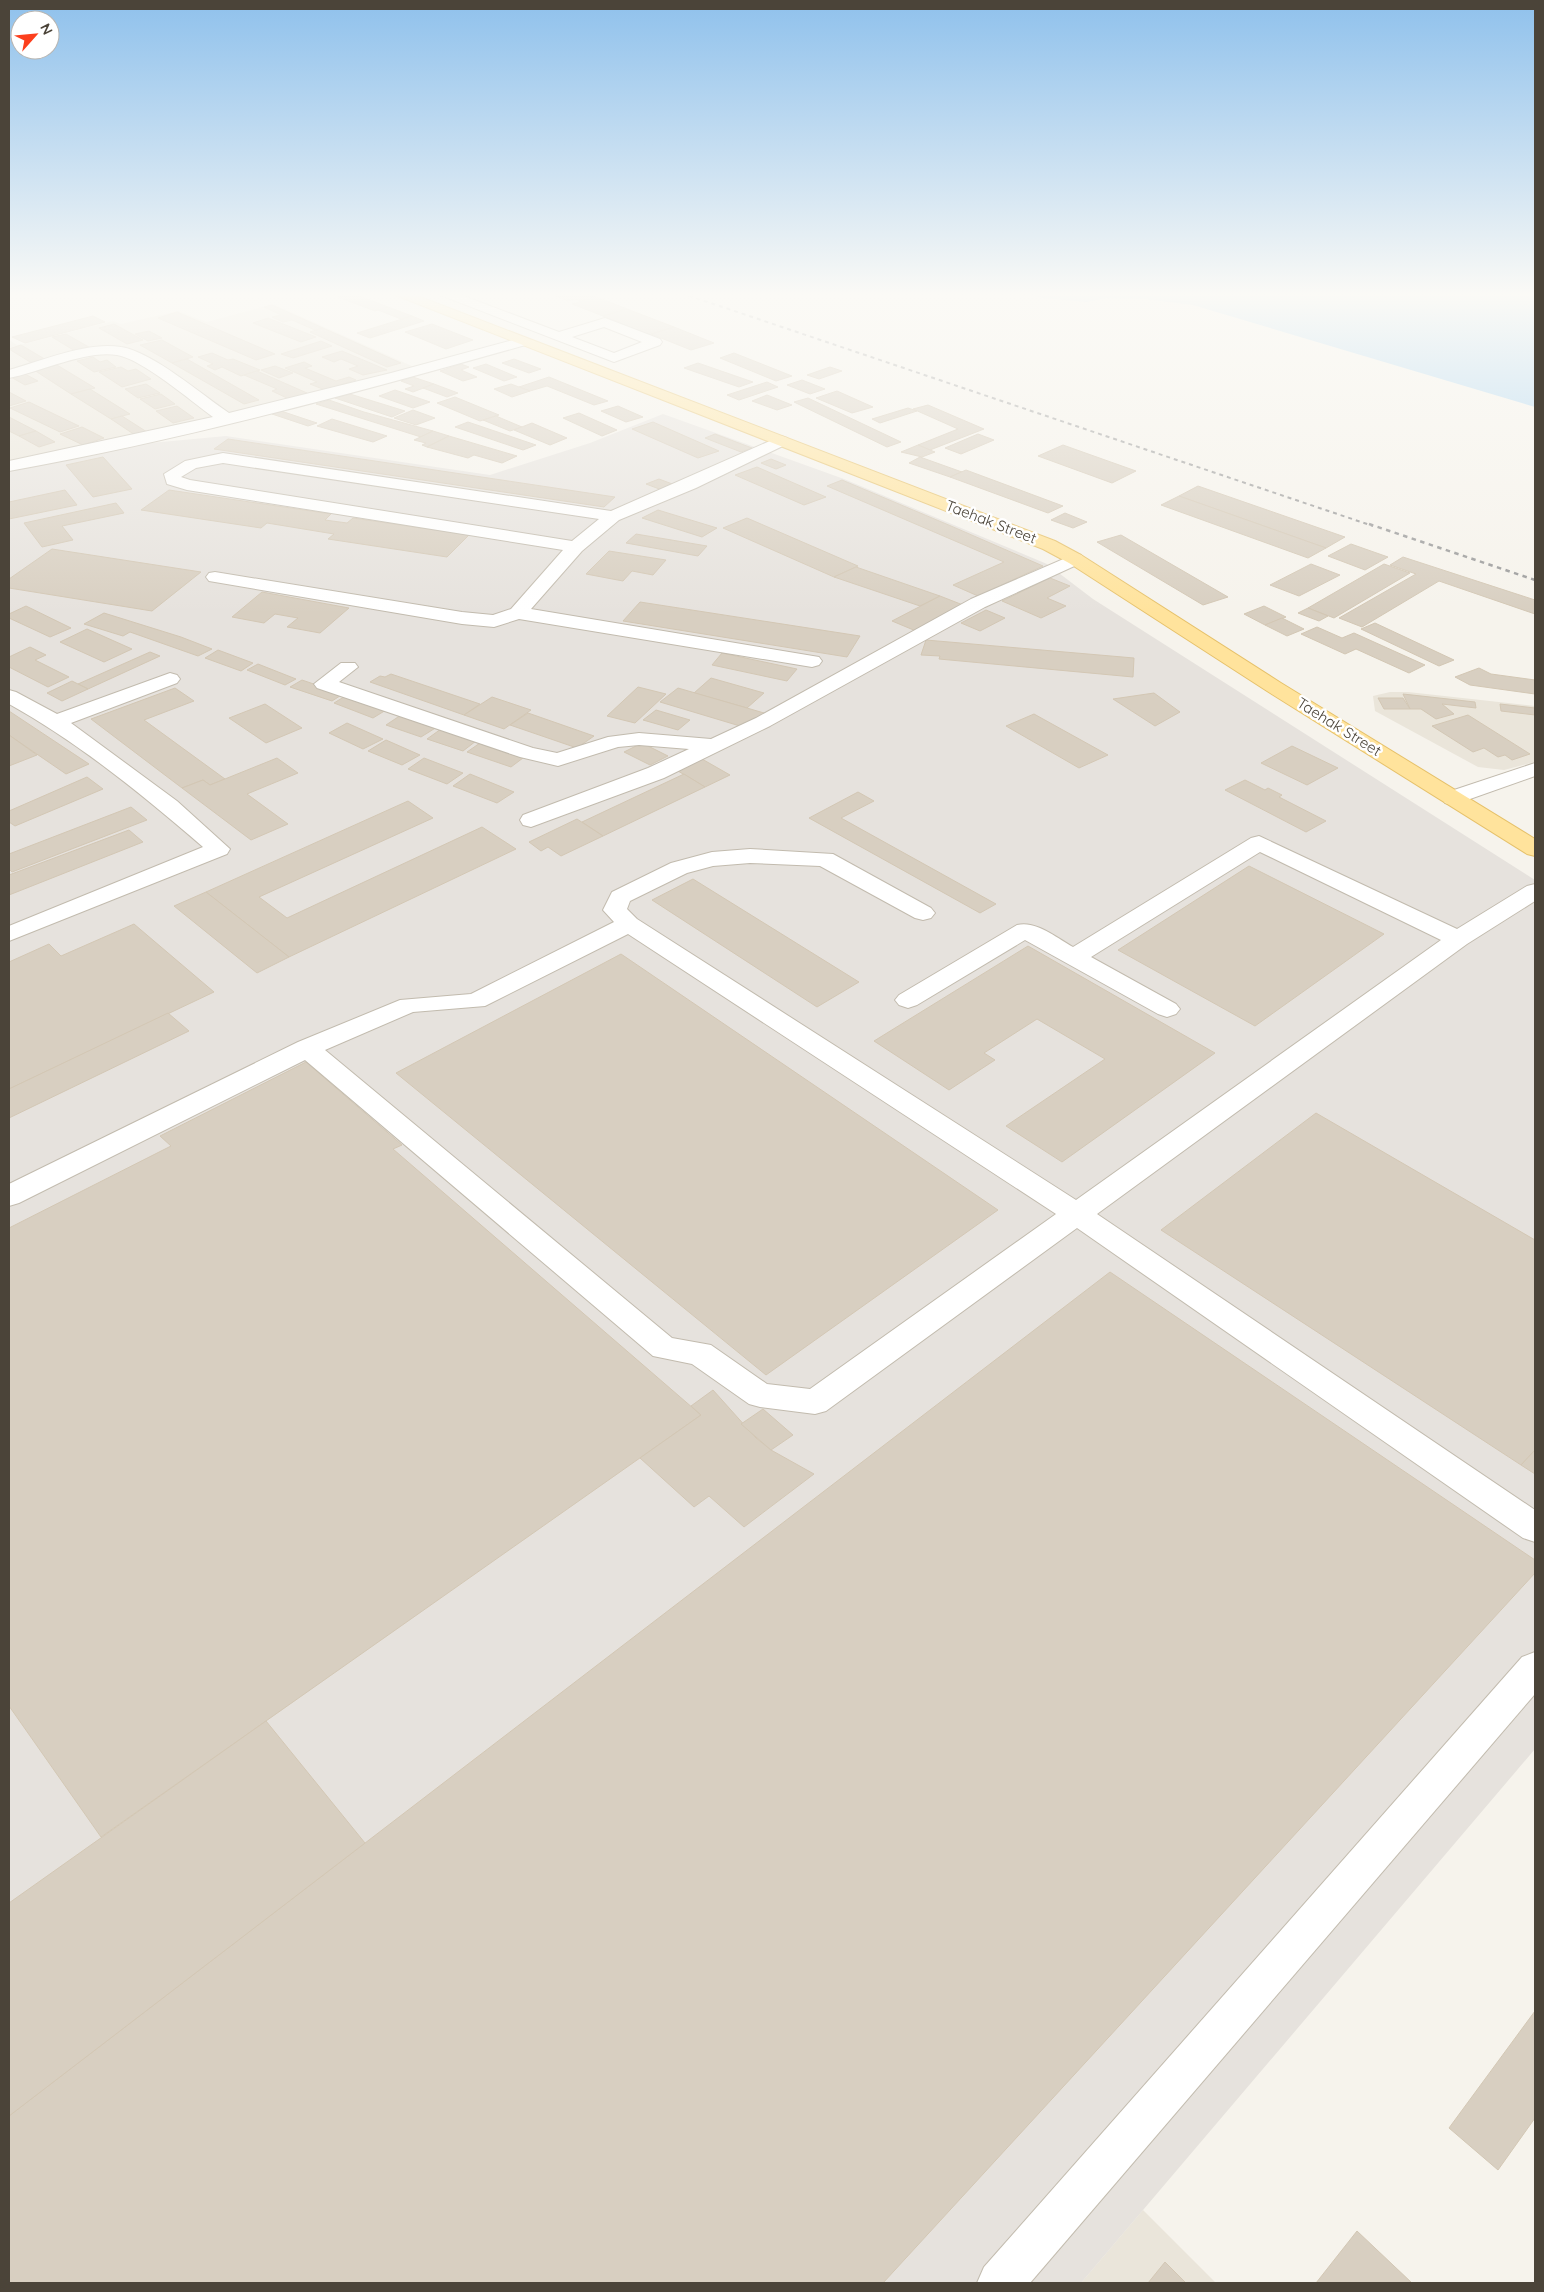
<svg xmlns="http://www.w3.org/2000/svg" width="1544" height="2292" font-family="Quicksand,sans-serif">
	<style>
		.residential { fill: #eae5da }
		.industrial { fill: #e6e2dd }
		.water { fill: #a9d4f2 }
		.building { fill: #d8cfc1; stroke: #d3c7b4 }
		.lines { fill: none; stroke-linecap: round; stroke-linejoin: round }
		.minor-casing { stroke: #c2bbae; stroke-width: 2 }
		.major-casing { stroke: #e6c16a; stroke-width: 2 }
		.minor { fill: #fff; fill-rule: evenodd }
		.major { fill: #ffe39c; fill-rule: evenodd }
		.rail-far1 { stroke: #9a9a9a; stroke-width: 2; stroke-dasharray: 4 4; stroke-linecap: butt }
		.rail { stroke: #9a9a9a; stroke-width: 2.5; stroke-dasharray: 4.5 4.5; stroke-linecap: butt }
		.labels { text-anchor: middle; stroke-width: 5; stroke-linejoin: round; paint-order: stroke }
		.far-street-label { font-size: 15px; fill: #4b4439; stroke: #fff }
	</style>
	<rect width="100%" height="100%" fill="#f6f3ec"/>
	<g class="residential">
		<polygon points="273,304 414,367 339,388 68,451 9,461 9,340 17,345 24,344 113,321 121,324 178,311 207,322"/>
		<polygon points="1390,692 1408,692 1535,706 1535,762 1504,770 1478,767 1375,711 1373,696"/>
		<polygon points="1143,2210 1216,2283 1081,2283"/>
	</g>
	<polygon class="industrial" points="663,414 844,479 1047,564 1093,599 1535,880 1535,1749 1081,2283 9,2283 9,471 140,444 226,436 490,475 590,443"/>
	<polygon class="water" points="1024,293 1535,293 1535,407 1193,305 1145,299 1106,298 1087,302 1042,298"/>
	<g class="building">
		<polygon points="352,293 388,307 375,311 338,297"/>
		<polygon points="549,293 585,293 589,295 568,301"/>
		<polygon points="589,295 595,297 581,301 575,299"/>
		<polygon points="597,297 627,309 603,316 572,304"/>
		<polygon points="272,305 323,328 315,330 292,320 283,322 272,317 281,315 264,307"/>
		<polygon points="388,307 412,316 401,319 378,310"/>
		<polygon points="627,309 674,327 649,335 603,316"/>
		<polygon points="177,312 275,354 256,360 158,318"/>
		<polygon points="93,316 105,322 25,343 12,337"/>
		<polygon points="412,316 424,321 370,338 357,333"/>
		<polygon points="268,318 316,337 301,342 253,323"/>
		<polygon points="114,324 143,340 127,344 99,328"/>
		<polygon points="432,324 473,340 446,349 405,332"/>
		<polygon points="674,327 714,343 691,350 651,334"/>
		<polygon points="323,328 401,363 387,367 310,332"/>
		<polygon points="149,331 162,338 148,341 135,334"/>
		<polygon points="66,334 94,350 80,354 52,337"/>
		<polygon points="162,340 193,357 172,363 140,345"/>
		<polygon points="321,341 332,346 293,358 281,354"/>
		<polygon points="21,345 48,361 35,365 9,349"/>
		<polygon points="342,351 387,370 363,375 349,369 358,366 341,359 334,362 322,357"/>
		<polygon points="212,353 228,360 233,359 260,370 241,376 222,367 215,370 207,366 213,364 198,357"/>
		<polygon points="734,353 792,376 776,381 720,358"/>
		<polygon points="93,357 100,362 107,360 116,367 94,372 77,361"/>
		<polygon points="187,359 259,400 244,404 172,363"/>
		<polygon points="514,359 541,369 529,373 502,363"/>
		<polygon points="304,362 312,366 305,368 336,381 349,377 356,380 325,390 310,384 317,382 285,368"/>
		<polygon points="698,363 753,382 739,387 684,368"/>
		<polygon points="461,364 469,367 461,370 477,377 463,381 440,371"/>
		<polygon points="486,364 517,377 504,381 473,368"/>
		<polygon points="57,365 95,388 71,394 34,370"/>
		<polygon points="275,366 293,373 279,378 261,370"/>
		<polygon points="121,367 128,371 136,369 151,379 122,387 99,372"/>
		<polygon points="830,367 842,371 819,379 807,375"/>
		<polygon points="257,371 307,393 289,399 272,391 277,389 244,375"/>
		<polygon points="23,373 38,381 25,385 9,376"/>
		<polygon points="413,377 434,384 413,392 405,389 414,386 401,381"/>
		<polygon points="549,377 608,401 594,405 547,386 530,391 519,387"/>
		<polygon points="802,380 825,389 810,394 787,385"/>
		<polygon points="767,382 778,387 739,400 727,395"/>
		<polygon points="146,384 160,393 138,398 125,389"/>
		<polygon points="434,384 458,393 447,397 423,388"/>
		<polygon points="511,384 519,387 530,391 512,397 494,389"/>
		<polygon points="90,389 130,414 111,419 71,394"/>
		<polygon points="395,390 430,402 413,408 379,396"/>
		<polygon points="837,391 873,407 852,413 816,398"/>
		<polygon points="9,392 26,401 9,406"/>
		<polygon points="161,394 175,404 155,409 140,399"/>
		<polygon points="350,394 405,411 392,417 335,398"/>
		<polygon points="767,395 792,405 777,410 752,401"/>
		<polygon points="455,397 499,415 480,421 437,403"/>
		<polygon points="808,398 901,442 887,447 794,402"/>
		<polygon points="329,400 364,412 433,431 421,437 316,404"/>
		<polygon points="29,402 79,426 60,432 10,408"/>
		<polygon points="928,405 984,429 930,450 918,445 958,429 913,409"/>
		<polygon points="177,406 194,418 173,423 156,411"/>
		<polygon points="618,406 643,417 626,422 601,411"/>
		<polygon points="908,408 917,411 880,423 872,419"/>
		<polygon points="413,410 435,418 416,425 394,418"/>
		<polygon points="281,411 317,423 308,426 272,414"/>
		<polygon points="579,413 617,430 602,436 563,418"/>
		<polygon points="122,416 147,432 135,435 111,419"/>
		<polygon points="496,416 522,427 510,431 483,420"/>
		<polygon points="9,417 36,431 19,436 9,431"/>
		<polygon points="332,419 387,436 373,442 317,426"/>
		<polygon points="468,422 536,445 523,450 455,427"/>
		<polygon points="653,422 719,451 698,458 632,429"/>
		<polygon points="532,423 567,438 550,445 514,430"/>
		<polygon points="82,427 104,438 83,445 60,434"/>
		<polygon points="36,431 55,442 39,447 19,436"/>
		<polygon points="433,431 449,436 427,447 422,445 426,443 414,440"/>
		<polygon points="715,434 752,448 741,452 705,438"/>
		<polygon points="978,434 994,440 961,454 945,448"/>
		<polygon points="449,436 517,456 502,463 474,455 468,458 427,447"/>
		<polygon points="228,439 615,497 604,507 214,449"/>
		<polygon points="918,445 930,450 935,452 922,457 901,452"/>
		<polygon points="1063,445 1136,471 1112,483 1038,456"/>
		<polygon points="103,457 132,489 93,497 66,465"/>
		<polygon points="920,457 962,472 950,477 909,463"/>
		<polygon points="771,459 786,465 776,469 761,463"/>
		<polygon points="757,467 826,497 804,505 735,475"/>
		<polygon points="966,470 1063,506 1048,513 950,477"/>
		<polygon points="659,479 675,485 662,490 646,484"/>
		<polygon points="842,480 951,526 1043,566 978,596 953,585 1004,562 827,486"/>
		<polygon points="1198,486 1345,537 1326,548 1179,496"/>
		<polygon points="65,490 77,505 9,519 9,502"/>
		<polygon points="169,490 331,514 325,520 347,523 353,518 469,535 447,557 328,539 334,534 267,523 261,528 141,510"/>
		<polygon points="1179,496 1326,548 1308,558 1161,505"/>
		<polygon points="116,503 124,513 62,526 73,540 42,547 24,523"/>
		<polygon points="658,510 717,528 702,537 642,518"/>
		<polygon points="1065,513 1087,522 1073,528 1051,520"/>
		<polygon points="747,518 858,566 834,577 723,528"/>
		<polygon points="636,534 707,546 698,556 626,543"/>
		<polygon points="1121,535 1228,597 1203,605 1097,542"/>
		<polygon points="1351,544 1388,557 1365,570 1328,556"/>
		<polygon points="52,549 201,572 152,611 9,588 9,579"/>
		<polygon points="609,551 666,560 653,575 632,571 623,581 586,574"/>
		<polygon points="1403,557 1535,600 1535,614 1439,581 1362,627 1339,618 1416,574 1390,565"/>
		<polygon points="1311,564 1340,575 1299,596 1270,585"/>
		<polygon points="1384,564 1410,573 1334,618 1308,608"/>
		<polygon points="856,567 940,596 920,606 834,577"/>
		<polygon points="1050,578 1070,586 1047,598 1066,606 1041,618 1002,601"/>
		<polygon points="262,592 349,608 320,633 287,627 298,618 275,614 264,623 232,617"/>
		<polygon points="940,596 963,605 916,631 892,621"/>
		<polygon points="640,602 860,636 847,657 623,621"/>
		<polygon points="26,606 71,628 50,637 9,618 9,614"/>
		<polygon points="1264,606 1286,617 1265,625 1244,614"/>
		<polygon points="1308,608 1328,616 1319,621 1298,613"/>
		<polygon points="986,610 1005,618 980,631 961,623"/>
		<polygon points="104,613 181,637 212,649 198,656 130,632 123,636 84,624"/>
		<polygon points="1282,618 1304,629 1287,636 1265,625"/>
		<polygon points="1375,623 1454,660 1439,666 1361,629"/>
		<polygon points="1317,627 1342,638 1354,633 1425,665 1409,673 1356,649 1345,654 1301,634"/>
		<polygon points="87,629 132,649 104,662 60,642"/>
		<polygon points="926,640 1134,658 1133,677 939,659 940,656 921,655"/>
		<polygon points="30,647 46,655 35,660 69,677 48,687 9,667 9,657"/>
		<polygon points="218,650 253,663 241,671 205,658"/>
		<polygon points="150,652 160,656 88,689 78,684"/>
		<polygon points="722,653 797,669 787,681 712,665"/>
		<polygon points="258,664 296,679 285,685 247,670"/>
		<polygon points="1479,668 1491,674 1535,680 1535,694 1470,685 1455,677"/>
		<polygon points="391,674 480,704 464,715 370,682 380,676 385,677"/>
		<polygon points="711,678 764,693 747,708 694,693"/>
		<polygon points="302,680 343,694 332,701 290,687"/>
		<polygon points="72,681 88,689 62,701 47,693"/>
		<polygon points="638,687 666,694 635,723 607,716"/>
		<polygon points="175,688 194,701 144,720 225,779 210,785 203,780 182,788 91,719"/>
		<polygon points="678,688 747,708 764,713 760,718 740,726 660,702"/>
		<polygon points="1154,693 1180,712 1155,726 1113,699"/>
		<polygon points="1403,694 1475,702 1476,708 1442,704 1454,714 1436,719 1421,709 1410,709"/>
		<polygon points="347,695 386,710 373,718 334,703"/>
		<polygon points="492,697 531,710 504,729 464,715"/>
		<polygon points="1378,698 1403,698 1410,709 1384,709"/>
		<polygon points="265,704 302,728 266,743 229,718"/>
		<polygon points="1500,704 1535,708 1535,715 1501,711"/>
		<polygon points="656,710 690,720 678,730 643,720"/>
		<polygon points="9,711 89,764 66,774 9,735"/>
		<polygon points="528,713 594,736 577,748 510,725"/>
		<polygon points="1034,714 1108,755 1079,768 1006,726"/>
		<polygon points="401,715 437,727 421,737 386,725"/>
		<polygon points="1468,715 1530,754 1512,760 1505,755 1498,757 1484,748 1473,752 1432,726"/>
		<polygon points="347,723 383,739 363,749 329,733"/>
		<polygon points="441,729 476,741 463,751 427,739"/>
		<polygon points="9,735 37,755 9,766"/>
		<polygon points="386,740 420,755 402,765 368,751"/>
		<polygon points="480,743 523,758 511,767 467,752"/>
		<polygon points="642,743 668,756 650,765 624,752"/>
		<polygon points="1292,746 1338,768 1307,785 1261,763"/>
		<polygon points="277,758 298,773 247,794 288,824 251,840 182,788 203,780 210,785"/>
		<polygon points="424,758 463,773 447,784 408,769"/>
		<polygon points="702,759 730,775 705,787 678,771"/>
		<polygon points="470,774 514,792 497,803 453,786"/>
		<polygon points="684,774 705,787 603,836 582,822"/>
		<polygon points="87,777 103,789 15,826 9,822 9,811"/>
		<polygon points="1245,780 1265,790 1268,788 1282,795 1279,797 1326,821 1306,832 1225,790"/>
		<polygon points="858,792 874,801 841,818 996,904 980,913 809,818"/>
		<polygon points="408,801 433,818 259,897 287,918 482,827 516,849 289,957 206,892"/>
		<polygon points="131,807 147,820 12,872 9,869 9,854"/>
		<polygon points="577,819 603,836 561,856 548,847 541,851 529,842"/>
		<polygon points="129,830 143,842 9,895 9,875"/>
		<polygon points="1249,866 1384,934 1255,1026 1118,950"/>
		<polygon points="693,879 859,982 817,1007 652,900"/>
		<polygon points="206,892 289,957 257,973 174,906"/>
		<polygon points="134,924 214,992 9,1089 9,962 49,944 61,956"/>
		<polygon points="1028,946 1215,1053 1062,1162 1006,1126 1105,1059 1037,1019 984,1053 995,1060 949,1090 874,1041"/>
		<polygon points="621,954 998,1210 766,1375 396,1073"/>
		<polygon points="168,1013 189,1031 9,1118 9,1089"/>
		<polygon points="306,1062 402,1145 393,1149 701,1415 101,1837 9,1706 9,1228 171,1146 160,1136"/>
		<polygon points="1316,1113 1535,1240 1535,1450 1521,1465 1161,1230"/>
		<polygon points="1110,1272 1535,1560 1535,1573 883,2283 9,2283 9,2116"/>
		<polygon points="713,1390 756,1438 771,1450 814,1474 744,1527 709,1496 694,1507 640,1458 701,1415 691,1406"/>
		<polygon points="763,1409 793,1435 771,1450 741,1424"/>
		<polygon points="1535,1450 1535,1474 1521,1465"/>
		<polygon points="266,1721 365,1843 9,2116 9,1903"/>
		<polygon points="1535,2011 1535,2118 1498,2170 1449,2128"/>
		<polygon points="1357,2231 1412,2283 1316,2283"/>
		<polygon points="1165,2262 1186,2283 1148,2283"/>
	</g>
	<g class="lines">
		<g class="minor-casing">
			<g id="minor">
				<path d="M 435,293 L 456,293 L 559,332 L 605,318 L 660,339 L 662,342 L 660,345 L 614,362 ZM 604,327 L 642,342 L 614,353 L 572,337 Z"/>
				<path d="M 524,337 L 531,341 L 529,344 C 359,392 183,440 9,471 L 9,461 L 213,417 C 191,401 142,359 117,355 C 85,350 41,372 9,378 L 9,370 C 41,361 88,341 121,347 C 153,352 202,395 229,413 L 391,373 Z"/>
				<path d="M 781,436 L 787,438 L 789,441 L 787,444 L 696,488 L 619,520 L 582,551 L 531,609 L 819,657 L 822,661 L 819,665 L 812,667 L 519,619 L 494,627 L 462,624 L 209,581 L 206,577 L 209,573 L 215,572 L 462,612 L 493,615 L 511,609 L 563,550 L 187,490 L 167,484 L 164,474 L 185,461 L 223,453 L 611,511 ZM 223,463 L 599,519 L 572,541 L 190,480 L 181,477 L 196,468 Z"/>
				<polygon points="1075,554 1081,555 1084,559 1081,563 985,607 770,726 664,778 531,827 523,825 520,820 523,815 648,768 689,749 639,745 618,747 558,766 520,757 317,688 314,684 341,663 355,663 358,667 339,682 533,748 557,753 608,737 639,733 711,739 756,718 971,599"/>
				<path d="M 170,673 L 177,675 L 180,679 L 177,683 L 71,723 L 177,801 L 230,849 L 227,854 L 9,941 L 9,926 L 203,847 C 143,795 79,743 9,704 L 9,690 L 16,692 L 57,714 Z"/>
				<polygon points="1535,763 1535,776 1453,805 1445,803 1442,798 1445,793"/>
				<path d="M 1259,836 L 1457,929 L 1527,886 L 1535,884 L 1535,901 L 1467,944 L 1097,1214 L 1535,1510 L 1535,1542 L 1523,1538 L 1077,1228 L 826,1411 L 815,1414 L 760,1407 L 749,1404 L 692,1364 L 653,1356 L 305,1060 L 19,1203 L 9,1206 L 9,1184 L 298,1042 L 400,1000 L 471,994 L 614,922 L 603,910 L 612,892 L 671,863 L 712,852 L 750,849 L 833,854 L 931,908 L 935,913 L 931,918 L 923,920 L 915,918 L 820,866 L 750,863 L 713,866 L 687,873 L 630,901 L 627,909 L 637,919 L 1076,1200 L 1441,940 L 1260,852 L 1091,957 L 1176,1004 L 1180,1009 L 1176,1014 L 1167,1017 L 1158,1014 L 1025,940 L 917,1005 L 908,1008 L 899,1005 L 895,1000 L 899,995 L 1017,925 C 1036,920 1057,938 1073,947 L 1251,838 ZM 628,934 L 1056,1214 L 810,1389 L 767,1384 L 711,1345 L 672,1338 L 325,1050 L 413,1012 L 485,1006 Z"/>
				<polygon points="1535,1652 1535,1694 1030,2283 977,2283 984,2267 1522,1657"/>
			</g>
		</g>
		<g class="major-casing">
			<polygon id="major" points="390,293 410,293 1055,541 1081,555 1281,683 1535,839 1535,856 1527,854 1267,691 1069,563 1043,549"/>
		</g>
		<use href="#minor" class="minor"/>
		<use href="#major" class="major"/>
		<polyline class="rail-far1" points="681,293 1373,526"/>
		<polyline class="rail" points="1369,524 1535,580"/>
	</g>
	<linearGradient id="sky" x2="0" y2="1"><stop stop-color="#8fc1ec"/><stop offset="0.48" stop-color="#fbfaf6"/><stop offset="1" stop-color="#fbfaf6" stop-opacity="0"/></linearGradient>
	<rect width="1544" height="614" fill="url(#sky)"/>
	<g class="labels">
		<g class="far-street-label">
			<text transform="translate(991 522) rotate(21)" y="5">Taehak Street</text>
			<text transform="translate(1339 727) rotate(32)" y="5">Taehak Street</text>
		</g>
	</g>
	<rect width="1544" height="2292" fill="none" stroke="#4b4439" stroke-width="20"/>
	<g transform="translate(35 35) rotate(63)"><circle r="24" fill="#ffffff" stroke="#b7b4b0"/>
	<path d="M0-4L9 19L0 12L-9 19Z" fill="#fc3f1d"/>
	<text y="-8" font-size="14" font-weight="bold" text-anchor="middle" fill="#4b4439">N</text>
	</g>
</svg>
